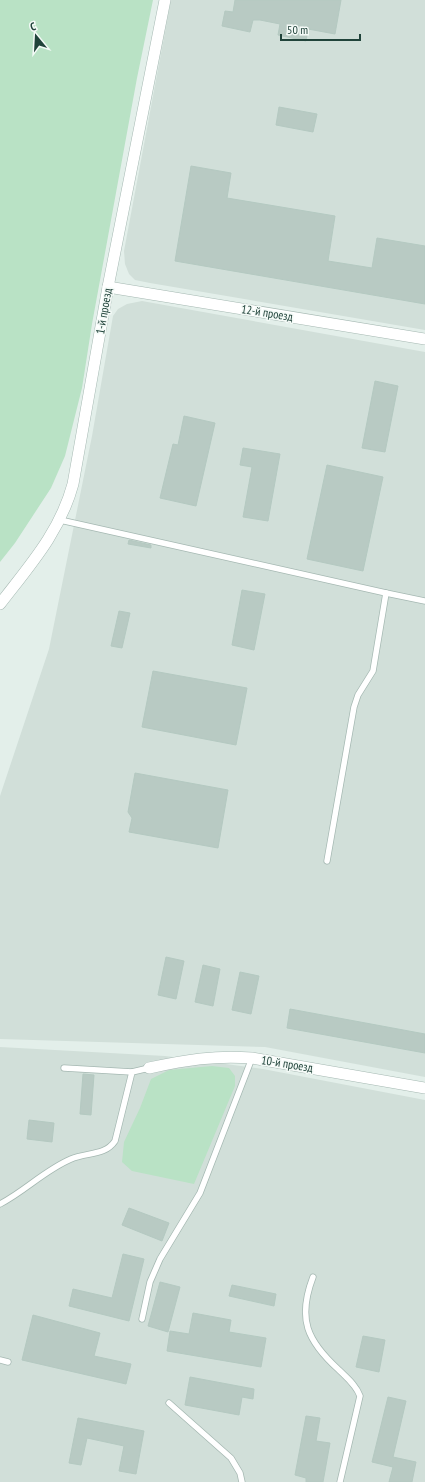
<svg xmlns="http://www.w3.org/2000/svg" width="425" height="1482" font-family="'PT Sans Narrow',sans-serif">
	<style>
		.built { fill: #d1dfd9 }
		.green { fill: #b9e2c5 }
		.building { fill: #b8cac3; stroke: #b4c9c1 }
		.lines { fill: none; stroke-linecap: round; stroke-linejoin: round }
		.service-casing { stroke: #a5b8b2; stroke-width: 7 }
		.minor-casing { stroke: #a5b8b2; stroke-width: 12 }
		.service { stroke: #fff; stroke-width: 5.5 }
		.minor { stroke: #fff; stroke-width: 11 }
		.labels { text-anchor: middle; stroke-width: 3; stroke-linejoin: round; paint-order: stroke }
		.street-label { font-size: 12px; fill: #20433a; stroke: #f4faf7 }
	</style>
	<rect width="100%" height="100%" fill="#e3efea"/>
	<g class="built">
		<polygon points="171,0 425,0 425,330 150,283 135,280 129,274 125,264 124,251"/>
		<polygon points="142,301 425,352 425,1077 265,1047 0,1039 0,796 49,649 92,436 113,316 118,309 127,304"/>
		<polygon points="0,1047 165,1056 263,1069 425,1100 425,1482 0,1482"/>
	</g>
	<g class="green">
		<polygon points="0,0 153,0 137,78 92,324 82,388 65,456 51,488 15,543 0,562"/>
		<polygon points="212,1066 229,1068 235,1076 235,1086 194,1184 132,1171 122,1162 124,1142 140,1108 151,1079 169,1070"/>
	</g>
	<g class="building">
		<polygon points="235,0 341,0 335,34 308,29 306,41 278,35 280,24 260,20 253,20 250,32 222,26 225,11 233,12"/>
		<polygon points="279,107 317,114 313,132 276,125"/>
		<polygon points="191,166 231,173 227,198 335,216 328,261 372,268 377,238 425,246 425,304 175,261"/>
		<polygon points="375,381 398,386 385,452 362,448"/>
		<polygon points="184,416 215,423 196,506 160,498 173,444 178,445"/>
		<polygon points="243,448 280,454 268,521 243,517 252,467 240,465"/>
		<polygon points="327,465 383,477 363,571 307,559"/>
		<polygon points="129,540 151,545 151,548 128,544"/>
		<polygon points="242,590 265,594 254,650 232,645"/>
		<polygon points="119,611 130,613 122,648 111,646"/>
		<polygon points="153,671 247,688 236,745 142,727"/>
		<polygon points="135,773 228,790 218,848 129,832 132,818 128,812"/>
		<polygon points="166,957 184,961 176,999 158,995"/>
		<polygon points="203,965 220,969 213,1006 195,1002"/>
		<polygon points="240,972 259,976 251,1014 232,1010"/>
		<polygon points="290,1009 425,1034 425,1053 287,1028"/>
		<polygon points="83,1074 94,1075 91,1115 80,1114"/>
		<polygon points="29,1120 54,1123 52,1142 27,1139"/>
		<polygon points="129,1208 169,1223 162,1241 122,1225"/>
		<polygon points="123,1254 144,1259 129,1321 69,1306 73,1289 112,1298"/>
		<polygon points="160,1282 180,1287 168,1332 148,1326"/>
		<polygon points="232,1285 276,1294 274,1306 229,1296"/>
		<polygon points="193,1313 231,1320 229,1332 266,1338 261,1367 167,1351 170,1331 189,1334"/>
		<polygon points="33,1315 100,1333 94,1356 131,1364 126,1384 22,1360"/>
		<polygon points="363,1336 385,1340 379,1372 356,1367"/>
		<polygon points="190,1377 254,1389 253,1399 242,1397 239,1415 185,1405"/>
		<polygon points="388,1397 406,1401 393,1457 416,1462 412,1482 389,1482 393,1467 372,1462"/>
		<polygon points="306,1416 320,1418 316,1441 330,1443 323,1482 306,1482 306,1478 295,1475"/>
		<polygon points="78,1418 144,1431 136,1474 119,1471 124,1446 87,1438 81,1465 69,1463"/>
	</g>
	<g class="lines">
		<g class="service-casing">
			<g id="service">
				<polyline points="60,520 386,593 373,671 358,695 354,707 327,861"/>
				<polyline points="386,593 425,601"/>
				<polyline points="64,1068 132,1072"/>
				<path d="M 0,1204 C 25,1191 45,1170 71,1159 C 87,1152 105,1156 115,1141 L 132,1072 L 149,1068"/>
				<path d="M 313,1277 C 297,1319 307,1341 339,1370 C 347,1378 356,1385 360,1396 L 340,1482"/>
				<polyline points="142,1319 150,1282 160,1259 200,1193 252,1058"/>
				<polyline points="0,1360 8,1362"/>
				<polyline points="169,1403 231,1458 240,1473 242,1482"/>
			</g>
		</g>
		<g class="minor-casing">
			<g id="minor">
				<polyline points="108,287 425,339"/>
				<path d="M 0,604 C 30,565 60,532 73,484 L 108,287 L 165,0"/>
				<path d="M 149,1068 C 186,1060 215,1055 252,1058 L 425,1088"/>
			</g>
		</g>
		<use href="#service" class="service"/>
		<use href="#minor" class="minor"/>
	</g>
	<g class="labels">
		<g class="street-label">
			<text transform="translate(104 311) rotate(-80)" y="4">1-й проезд</text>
			<text transform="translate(267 313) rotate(9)" y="4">12-й проезд</text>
			<text transform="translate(287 1064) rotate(9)" y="4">10-й проезд</text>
		</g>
	</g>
	<g transform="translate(36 36) rotate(342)" stroke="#f4faf7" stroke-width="3" paint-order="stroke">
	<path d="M0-3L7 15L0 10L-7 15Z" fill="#20433a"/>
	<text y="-6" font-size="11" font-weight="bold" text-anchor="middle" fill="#20433a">С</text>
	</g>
	<path d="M281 34v6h79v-6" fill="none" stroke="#20433a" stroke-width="2"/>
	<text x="287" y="34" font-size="12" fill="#20433a" stroke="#f4faf7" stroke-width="3" paint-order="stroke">50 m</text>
</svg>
